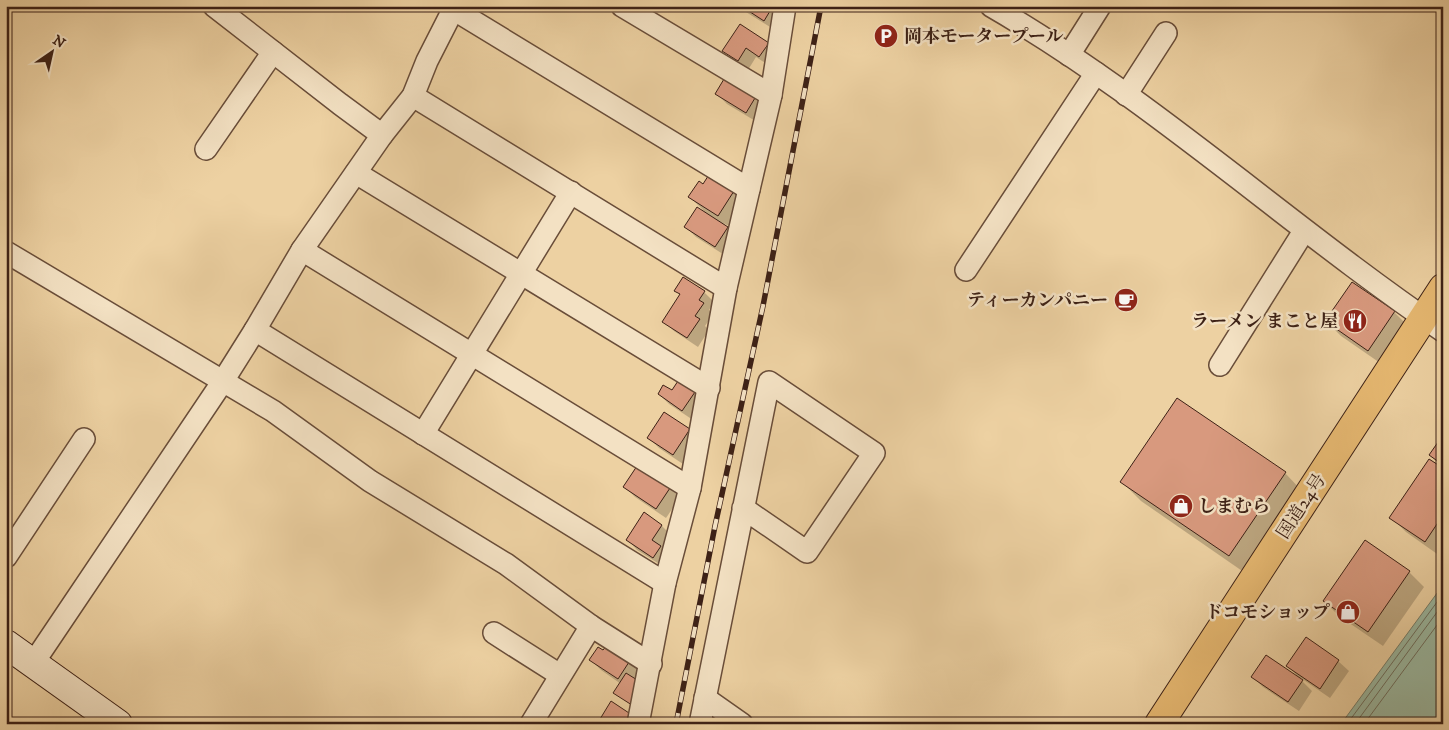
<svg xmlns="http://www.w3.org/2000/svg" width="1449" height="730" font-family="'IM FELL DW Pica','Noto Serif JP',serif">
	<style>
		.water { fill: #9ab8a1; stroke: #757c69 }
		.shadow { fill: #0003 }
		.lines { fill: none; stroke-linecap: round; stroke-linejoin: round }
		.shore { stroke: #6c6c5c; stroke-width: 1 }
		.building { fill: #d8997e; stroke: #3d2116 }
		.street-casing { stroke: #694d39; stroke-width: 24 }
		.secondary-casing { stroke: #3d2116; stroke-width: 30 }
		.highway-casing { stroke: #3d2116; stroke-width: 30 }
		.street { stroke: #f3e1c3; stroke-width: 21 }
		.secondary { stroke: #f3e1c3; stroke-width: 28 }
		.highway { stroke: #e6b871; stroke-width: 28 }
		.rail-casing { stroke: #3d2116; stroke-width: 5.5 }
		.rail { stroke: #f3e1c3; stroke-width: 4; stroke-dasharray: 11; stroke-linecap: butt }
		.labels { text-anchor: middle; stroke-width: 5; stroke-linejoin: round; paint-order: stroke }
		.poi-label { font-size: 18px; font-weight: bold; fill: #3d2116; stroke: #f3e1c3; text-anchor: end }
		.street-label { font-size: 18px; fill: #3d2116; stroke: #f3e1c3 }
	</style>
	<rect width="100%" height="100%" fill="#edd1a2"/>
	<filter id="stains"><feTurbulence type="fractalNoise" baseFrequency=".004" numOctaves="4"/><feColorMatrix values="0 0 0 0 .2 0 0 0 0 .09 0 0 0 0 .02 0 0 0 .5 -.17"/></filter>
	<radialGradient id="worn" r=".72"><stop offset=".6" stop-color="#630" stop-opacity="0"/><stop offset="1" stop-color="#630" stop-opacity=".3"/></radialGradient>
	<polygon class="water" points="1443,585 1443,724 1341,724"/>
	<g class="shadow">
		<polygon points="741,6 780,6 775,30 746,12"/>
		<polygon points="768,44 778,54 770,66 756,57 748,70 734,61 724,50"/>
		<polygon points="724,81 755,99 765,109 757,122 727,104 717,94"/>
		<polygon points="704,185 741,194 744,202 729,226 723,223 738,238 726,256 696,237 686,227 704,211 690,197"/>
		<polygon points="676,290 704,292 714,302 709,310 713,314 705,326 709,330 698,347 674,331 664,321 681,295"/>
		<polygon points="1394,312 1409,327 1383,365 1341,336 1326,321"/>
		<polygon points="672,392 694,393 704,403 693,420 669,404 659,394"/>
		<polygon points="1178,400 1285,473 1304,493 1248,575 1141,501 1122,482"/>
		<polygon points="689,430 699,440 683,464 659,448 649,438"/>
		<polygon points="1443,437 1443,468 1430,455"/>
		<polygon points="1443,470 1443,552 1440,556 1406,532 1391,517"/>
		<polygon points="671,486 681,496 666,518 635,497 625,487"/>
		<polygon points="644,514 662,526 672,536 662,550 670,557 664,567 637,550 627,539"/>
		<polygon points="1409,572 1424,587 1383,646 1339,616 1324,601"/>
		<polygon points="604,652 636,661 645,679 638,674 634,680 640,711 615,693 621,684 601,670 591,660"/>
		<polygon points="1338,661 1349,671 1330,698 1301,678 1300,679 1312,691 1299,711 1263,687 1253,677 1299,678 1288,666"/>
	</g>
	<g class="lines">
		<g class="shore">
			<polyline points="1347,724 1443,594"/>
			<polyline points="1355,724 1443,604"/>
			<polyline points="1364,724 1443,617"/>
		</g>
	</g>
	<g class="building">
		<polygon points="741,6 773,6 764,21"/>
		<polygon points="740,24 769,43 759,57 746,48 738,61 722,51"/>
		<polygon points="724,79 755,98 746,113 715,94"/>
		<polygon points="712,170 734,191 718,216 688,197 699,181 703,184"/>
		<polygon points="697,207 728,227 715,247 684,227"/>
		<polygon points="683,277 705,291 699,300 704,303 695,316 700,319 687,338 662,322 680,294 674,291"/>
		<polygon points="1352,282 1395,311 1368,351 1325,321"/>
		<polygon points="678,381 695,392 682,411 658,394 663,385 672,390"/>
		<polygon points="1177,398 1286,472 1229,556 1120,482"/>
		<polygon points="664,412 690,429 673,455 647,438"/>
		<polygon points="1443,435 1443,465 1429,455"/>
		<polygon points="1429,459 1443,468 1443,515 1425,542 1389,518"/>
		<polygon points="639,463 672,485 656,509 623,487"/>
		<polygon points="644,512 662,525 652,540 661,546 653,558 626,540"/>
		<polygon points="1365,540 1410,571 1368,632 1323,601"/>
		<polygon points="1306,637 1339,660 1320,689 1286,666"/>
		<polygon points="608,644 631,659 618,679 589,660 598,647 603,650"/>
		<polygon points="1266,655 1303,680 1288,702 1251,677"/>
		<polygon points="626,673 642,683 635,707 613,693"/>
		<polygon points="611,701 632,715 628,721 632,724 597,724"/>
	</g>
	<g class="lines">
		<g class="street-casing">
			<g id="street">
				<polyline points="214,6 340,104 382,135"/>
				<polyline points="622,6 771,95"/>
				<path d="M 991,6 C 1152,99 1290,227 1443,331"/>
				<polyline points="453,9 749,189"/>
				<polyline points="1069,55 1100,6"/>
				<polyline points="1126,95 1166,33"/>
				<polyline points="413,96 726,288"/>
				<polyline points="206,149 273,52"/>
				<polyline points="356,173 709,388"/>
				<polyline points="302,250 690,488"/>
				<polyline points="6,252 273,411 370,481 506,564 591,626 651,664"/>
				<polyline points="966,270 1096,73"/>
				<polyline points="255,330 665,583"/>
				<polyline points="1220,365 1304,231"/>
				<polyline points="423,434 571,192"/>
				<polyline points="6,557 84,439"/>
				<polyline points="494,633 560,675"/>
				<polyline points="34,662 223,381 255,330 302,250 382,135 413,96 427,61 455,6"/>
				<polyline points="705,698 742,724"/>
				<polyline points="531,724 591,626"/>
				<polyline points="638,724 665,583 690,488 726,288 771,95 785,6"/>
				<polyline points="700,724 769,382 874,453 807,552 743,508"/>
			</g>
		</g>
		<g class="secondary-casing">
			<polyline id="secondary" points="6,644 118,724"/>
		</g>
		<g class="highway-casing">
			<polyline id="highway" points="1159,724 1443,288"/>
		</g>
		<use href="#street" class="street"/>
		<use href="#secondary" class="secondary"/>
		<use href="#highway" class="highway"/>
		<g class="rail-casing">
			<polyline id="rail" points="676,724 715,526 763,306 821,6"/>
		</g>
		<use href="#rail" class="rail"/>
	</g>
	<defs>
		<g id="parking-disc" transform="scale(1.25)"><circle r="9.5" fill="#8f2418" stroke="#f3e1c3"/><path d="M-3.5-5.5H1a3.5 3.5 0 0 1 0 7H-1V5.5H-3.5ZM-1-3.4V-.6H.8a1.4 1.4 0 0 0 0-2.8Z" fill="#fff"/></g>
		<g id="cafe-disc" transform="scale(1.25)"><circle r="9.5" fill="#8f2418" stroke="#f3e1c3"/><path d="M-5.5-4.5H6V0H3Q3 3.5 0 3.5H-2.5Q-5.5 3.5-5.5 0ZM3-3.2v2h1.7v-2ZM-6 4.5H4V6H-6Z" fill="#fff"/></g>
		<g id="restaurant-disc" transform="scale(1.25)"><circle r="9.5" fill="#8f2418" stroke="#f3e1c3"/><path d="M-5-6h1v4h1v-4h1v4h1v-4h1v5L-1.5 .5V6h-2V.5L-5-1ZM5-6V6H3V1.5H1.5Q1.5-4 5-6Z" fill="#fff"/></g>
		<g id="shop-disc" transform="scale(1.25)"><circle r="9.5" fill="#8f2418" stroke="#f3e1c3"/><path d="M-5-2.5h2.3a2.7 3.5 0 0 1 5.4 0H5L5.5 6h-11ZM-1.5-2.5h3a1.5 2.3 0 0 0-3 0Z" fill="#fff"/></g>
	</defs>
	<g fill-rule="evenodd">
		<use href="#parking-disc" x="886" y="36"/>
		<use href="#cafe-disc" x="1126" y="300"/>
		<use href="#restaurant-disc" x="1355" y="321"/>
		<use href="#shop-disc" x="1181" y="506"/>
		<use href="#shop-disc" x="1348" y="612"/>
	</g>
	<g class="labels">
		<g class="poi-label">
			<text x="904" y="42" text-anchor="start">岡本モータープール</text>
			<text x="1108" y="306">ティーカンパニー</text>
			<text x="1338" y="327">ラーメン まこと屋</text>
			<text x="1198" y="512" text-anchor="start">しまむら</text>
			<text x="1330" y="618">ドコモショップ</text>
		</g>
		<g class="street-label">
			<text transform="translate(1301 506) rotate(-57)" y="6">国道24号</text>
		</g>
	</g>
	<rect width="1449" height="730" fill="none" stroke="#edd1a2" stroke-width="25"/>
	<rect x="8" y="8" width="1434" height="715" fill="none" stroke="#3d2116" stroke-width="2.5"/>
	<rect x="12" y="12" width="1424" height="705" fill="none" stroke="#3d2116"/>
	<g transform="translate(52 52) rotate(34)" stroke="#f3e1c3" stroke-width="4" paint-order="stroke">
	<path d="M0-4L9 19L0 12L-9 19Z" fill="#3d2116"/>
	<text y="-8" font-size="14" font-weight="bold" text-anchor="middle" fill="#3d2116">N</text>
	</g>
	<rect width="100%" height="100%" filter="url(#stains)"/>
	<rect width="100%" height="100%" fill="url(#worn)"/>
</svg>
